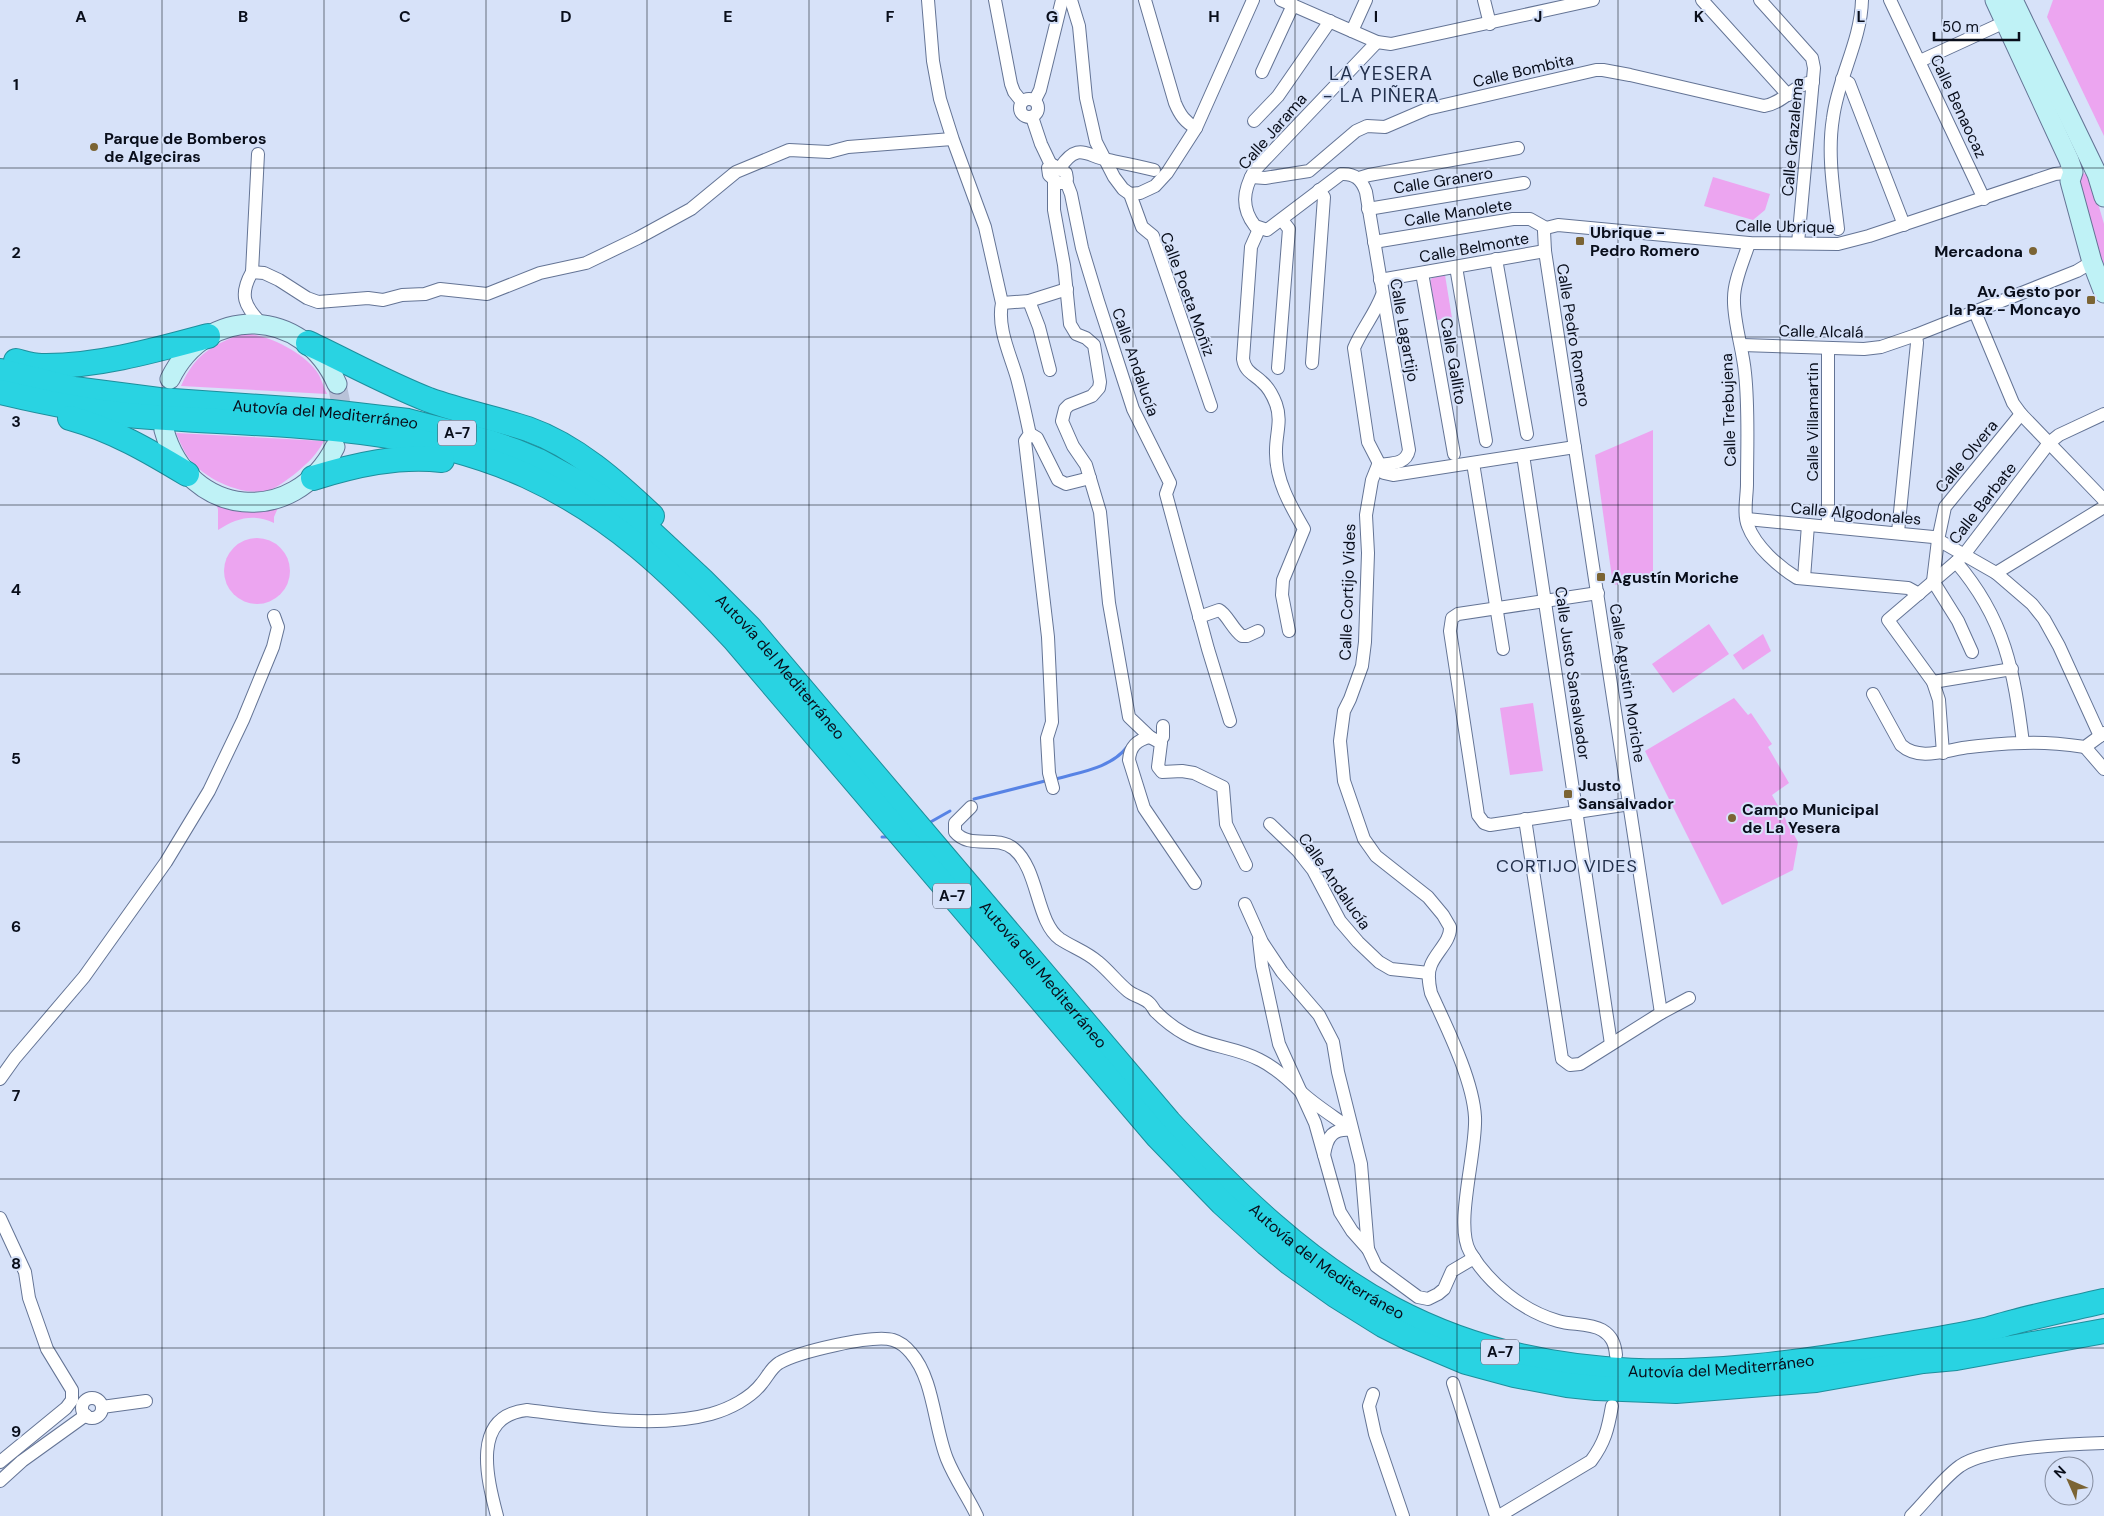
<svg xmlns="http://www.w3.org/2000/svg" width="2104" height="1516" font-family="'DM Sans',sans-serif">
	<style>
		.green { fill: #eca5f0 }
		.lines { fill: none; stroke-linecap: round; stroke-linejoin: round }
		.stream { stroke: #5783e5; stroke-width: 3 }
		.secondary-tunnel { stroke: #b8c2d8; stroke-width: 19; stroke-dasharray: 19 9; stroke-linecap: butt }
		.street-casing { stroke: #647495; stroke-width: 14 }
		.secondary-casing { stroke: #647495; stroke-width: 21 }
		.highway-casing { stroke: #1e8e9c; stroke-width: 26 }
		.street { stroke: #fff; stroke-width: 12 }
		.secondary { stroke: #bff2f6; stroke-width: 19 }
		.highway { stroke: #29d3e2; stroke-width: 24 }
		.grid { fill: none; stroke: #090e1b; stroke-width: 1; stroke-opacity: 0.55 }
		.poi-dot { fill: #7b6434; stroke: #d7e2f9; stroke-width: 2 }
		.labels { text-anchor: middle; stroke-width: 4; stroke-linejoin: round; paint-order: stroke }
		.shield { fill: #d7e2f9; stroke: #474e5e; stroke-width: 1 }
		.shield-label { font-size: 15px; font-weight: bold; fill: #090e1b }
		.street-label { font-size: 16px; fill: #090e1b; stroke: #d7e2f9 }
		.poi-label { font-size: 16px; font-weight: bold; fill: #090e1b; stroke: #d7e2f9; text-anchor: start }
		.neighbourhood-label { font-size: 18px; letter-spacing: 1px; fill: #212f4b; stroke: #d7e2f9 }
		.quarter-label { font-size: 19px; letter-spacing: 1px; fill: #212f4b; stroke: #d7e2f9 }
		.grid-label { font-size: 16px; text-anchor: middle; font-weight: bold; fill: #090e1b; stroke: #d7e2f9; stroke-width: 4; stroke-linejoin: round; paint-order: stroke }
	</style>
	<rect width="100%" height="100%" fill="#d7e2f9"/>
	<g class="green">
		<polygon points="2053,0 2104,0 2104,136 2047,17"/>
		<polygon points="2083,173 2090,176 2104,224 2104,263 2099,262 2077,178"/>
		<polygon points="1713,177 1770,194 1765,210 1753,220 1704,206"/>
		<polygon points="1445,275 1452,318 1437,320 1430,281 1432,278"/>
		<path d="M 245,333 C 270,336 306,353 319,375 C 322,381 324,388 327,394 L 181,386 C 195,354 213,344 245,333 Z"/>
		<polygon points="1653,430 1653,580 1613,585 1595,455"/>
		<path d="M 176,433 L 324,441 C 317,454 308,463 296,473 C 288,479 276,489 266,491 C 239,496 200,477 186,454 C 182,447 179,440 176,433 Z"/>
		<path d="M 214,500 L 280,503 L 274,517 L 274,523 C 254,513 236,518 218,530 L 218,509 Z"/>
		<circle cx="257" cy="571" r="33"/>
		<polygon points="1709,624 1729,654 1673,693 1652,664"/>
		<polygon points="1763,634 1771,651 1743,670 1733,655"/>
		<polygon points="1734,698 1748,715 1751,713 1772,744 1768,747 1789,783 1772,795 1798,842 1793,870 1722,905 1645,751"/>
		<polygon points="1533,703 1543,771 1510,775 1500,708"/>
	</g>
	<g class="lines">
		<g class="stream">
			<path d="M 1056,779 C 1080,772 1111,768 1127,747"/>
			<polyline points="974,799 1045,781"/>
			<polyline points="927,824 950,811"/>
			<polyline points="882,837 890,837"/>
		</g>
		<polyline class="secondary-tunnel" points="337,384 342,409 340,427"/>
		<g class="street-casing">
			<g id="street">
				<path d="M 928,0 L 933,61 L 940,99 L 953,140 L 985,227 L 1002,303 C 997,328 1010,354 1017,378 C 1022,397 1026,416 1030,435"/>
				<polyline points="995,0 1011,84 1014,92 1022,102"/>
				<polyline points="1071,0 1079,26 1086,98 1096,142 1114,177 1123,189 1130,194 1142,227 1153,236 1211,406"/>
				<path d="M 1145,0 L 1175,103 C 1180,115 1185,122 1196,128"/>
				<polyline points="1281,0 1377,42 1391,44 1593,0"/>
				<polyline points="1484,0 1490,24"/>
				<polyline points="1702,0 1788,95"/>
				<polyline points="1760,0 1812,58 1814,68 1798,243"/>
				<polyline points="1890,0 1984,199"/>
				<polyline points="1352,31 1366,0"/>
				<path d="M 1377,42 L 1254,171 C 1243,191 1241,208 1255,226 L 1267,230 L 1341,174 C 1355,173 1362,180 1366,192 L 1409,450 C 1406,465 1391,463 1378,465"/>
				<polyline points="1920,61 2005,22"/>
				<polyline points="1262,72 1293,5"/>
				<polyline points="1842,79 1849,83 1904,225"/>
				<circle cx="1029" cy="108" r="9"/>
				<polyline points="1035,100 1040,90 1062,0"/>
				<polyline points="1032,117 1041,144 1051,165"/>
				<polyline points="1254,121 1278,96 1330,21"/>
				<path d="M 258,154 L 252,272 C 239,295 244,306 262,324"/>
				<polygon points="1053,165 1066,173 1067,179 1064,183 1058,183 1049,175 1048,168"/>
				<path d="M 1060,168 C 1078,141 1086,156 1108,160 C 1123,163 1139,166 1154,170"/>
				<path d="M 1251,177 L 1265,178 L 1309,171 L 1356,131 L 1367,126 L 1385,127 L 1427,109 L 1596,70 L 1603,70 L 1630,75 L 1764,106 C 1784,103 1794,84 1813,82"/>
				<polyline points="1359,178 1369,175 1518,148"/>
				<polyline points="1054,180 1054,210 1064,265 1070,324 1076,334 1086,338 1094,345 1100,382 1099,388 1092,396 1069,405 1065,409 1062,421 1073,446 1086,465 1100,512 1109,603 1129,717 1150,737 1161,743 1158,767 1162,772 1182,771 1194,773 1223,787 1226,824 1246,865"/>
				<polyline points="1066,181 1071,194 1082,248 1098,301 1133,409 1170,483 1166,494 1208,649 1230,721"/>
				<polyline points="1130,194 1140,193 1155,186 1167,173 1196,128 1253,0"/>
				<polyline points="1368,209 1524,183"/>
				<polyline points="1546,228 1544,231 1545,251 1661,1013"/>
				<polyline points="1546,228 1558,225 1749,243 1838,244 1869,236 2055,174 2073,172"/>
				<path d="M 1259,229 L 1251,247 L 1243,359 C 1245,372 1254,374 1262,382 C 1268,387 1273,396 1276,404 C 1282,420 1276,434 1276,450 C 1275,479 1290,505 1304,529 L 1283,580 L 1282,595 L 1289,631"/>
				<path d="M 1838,229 C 1834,193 1827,155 1833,118 C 1838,78 1861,41 1862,0"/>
				<polyline points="1374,242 1513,219 1530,219 1546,228"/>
				<path d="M 1749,243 C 1744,260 1734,280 1734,298 C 1733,321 1743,349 1745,373 C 1749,410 1747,447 1747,484 C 1747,496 1743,514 1748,526 C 1756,547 1778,566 1797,578 L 1908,588 L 1919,594"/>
				<polyline points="1496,259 1527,434"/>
				<polyline points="1456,267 1486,441"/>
				<polyline points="252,272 264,273 279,280 307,298 318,302 368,298 383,300 402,295 425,294 440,289 487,294 540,273 586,263 638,238 691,209 736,172 789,150 829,152 848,147 952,139"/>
				<polyline points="1422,273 1454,454"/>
				<polyline points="1380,280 1545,251"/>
				<path d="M 1382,295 C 1375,314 1362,329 1354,348 L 1368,442 L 1384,473 L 1393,475 L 1575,447"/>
				<polyline points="1029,301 1039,327 1050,370"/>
				<polyline points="1002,303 1029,301 1067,289"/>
				<polyline points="1975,312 2013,403 2021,414 2104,500"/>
				<polyline points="1742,345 1864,349 1881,347 1916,335 2077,271 2092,262"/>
				<polyline points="1312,363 1324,197 1319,190"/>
				<polyline points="1278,368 1289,229 1282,220"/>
				<polyline points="1523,455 1611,1044"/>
				<polyline points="1473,463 1503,649"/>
				<path d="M 1378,465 L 1372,480 L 1366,515 L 1368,553 L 1365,642 L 1362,666 L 1350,699 L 1344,711 L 1340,741 L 1344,781 L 1364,839 L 1376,856 L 1428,897 L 1443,915 L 1450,927 C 1451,941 1436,952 1431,965 C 1427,974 1429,984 1431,993 C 1447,1028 1473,1080 1475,1117 C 1477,1152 1454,1225 1470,1252 C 1489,1284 1523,1311 1558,1321 C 1571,1325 1590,1323 1602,1330 C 1612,1336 1615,1344 1616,1355"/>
				<polyline points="1747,519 1933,537 1996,573 2032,604 2044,619 2059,646 2100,736"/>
				<polyline points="1828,526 1828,348"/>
				<polyline points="1898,532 1917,343 1916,335"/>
				<path d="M 1956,562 C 2005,619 2014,671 2023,743"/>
				<polyline points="1996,573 2104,507"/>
				<polyline points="1804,578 1808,525"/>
				<polyline points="1598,593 1458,614 1452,618 1450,631 1478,815 1484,823 1490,825 1630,804"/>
				<path d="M 1199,617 L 1219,610 C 1227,614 1233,630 1242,636 L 1247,636 L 1258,631"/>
				<polyline points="1972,652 1958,621 1933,581 1938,540 1945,507 2021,414"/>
				<polyline points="1933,682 2012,669"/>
				<path d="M 1873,694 L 1901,745 C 1920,762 1948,749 1970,747 C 1988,745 2006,743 2024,743 C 2045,742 2064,744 2085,747 L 2104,733"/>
				<path d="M 1150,737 C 1137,740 1130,746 1129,760 L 1144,808 L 1195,883"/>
				<polyline points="1159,741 1163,737 1163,726"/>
				<polyline points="2085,747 2104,769"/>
				<polyline points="1943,753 1939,700 1933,682 1888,620 1963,556 2049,443 2059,435 2104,414"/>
				<polyline points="1053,788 1049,773 1047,738 1052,722 1048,637 1025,441 1027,438 1032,435 1037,438 1058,480 1066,484 1090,478"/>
				<path d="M 971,807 L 955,823 L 955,832 C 970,850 996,834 1014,849 C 1039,870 1036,922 1060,939 C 1072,947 1087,952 1098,962 C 1109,971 1117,982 1128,991 C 1134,996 1142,997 1148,1002 C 1151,1004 1153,1008 1155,1011 C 1164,1020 1174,1028 1185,1034 C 1208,1047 1236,1047 1260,1060 C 1276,1068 1288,1079 1301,1092 C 1316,1106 1336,1118 1352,1130 C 1333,1128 1327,1136 1324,1155"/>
				<polyline points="1525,819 1562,1059 1570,1065 1580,1064 1661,1013 1689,998"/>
				<polyline points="1270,824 1298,851 1313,870 1340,921 1358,942 1379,962 1391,969 1429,973"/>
				<polyline points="1245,904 1262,942 1282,972 1319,1015 1333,1042 1338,1072 1361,1164 1368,1249 1376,1266 1418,1297 1428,1299 1438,1294 1444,1289 1452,1271 1474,1258"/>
				<polyline points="1259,940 1262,966 1279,1044 1315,1123 1340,1212 1352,1231 1368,1249"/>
				<polyline points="0,1079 15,1058 84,977 166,862 209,791 243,720 273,647 278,627 274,616"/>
				<polyline points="0,1218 25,1272 29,1298 47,1349 72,1390 72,1400 66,1408 0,1462"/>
				<polyline points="1453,1383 1496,1516"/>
				<polyline points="1373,1394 1369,1406 1375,1434 1403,1516"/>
				<circle cx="92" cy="1408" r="10"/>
				<polyline points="102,1407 146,1401"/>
				<polyline points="0,1481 22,1461 86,1415"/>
				<path d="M 497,1516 C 487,1478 471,1416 527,1410 C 583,1417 656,1429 711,1414 C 729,1409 751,1398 762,1383 C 768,1376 771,1368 779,1363 C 798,1352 873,1334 893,1340 C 900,1342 906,1347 911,1353 C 934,1379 934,1427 947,1459 C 955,1479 968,1497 977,1516"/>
				<path d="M 1499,1516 L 1591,1461 C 1605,1442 1608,1429 1612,1406"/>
				<path d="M 1911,1516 C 1927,1500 1942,1479 1960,1466 C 1988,1447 2069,1444 2104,1443"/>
			</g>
		</g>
		<g class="secondary-casing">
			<g id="secondary">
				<polyline points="1995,0 2069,160 2073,172 2070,181 2071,185 2092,262 2104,293"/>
				<polyline points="2013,0 2097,174 2104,197"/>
				<path d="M 170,379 C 207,303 304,307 337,384"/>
				<path d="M 164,430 C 188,518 294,528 335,447"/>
			</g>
		</g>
		<g class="highway-casing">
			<g id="highway">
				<path d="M 308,343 C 348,362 388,384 429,400 C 462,412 495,418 528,429 C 576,446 616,482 652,516"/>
				<path d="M 16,361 C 24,363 33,366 42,366 C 96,367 156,350 208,336"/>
				<path id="s1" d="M 0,371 L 74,389 L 159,400 L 331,412 L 408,421 L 489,442 L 515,451 L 539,461 L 581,484 L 643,525 L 702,580 L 750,628 L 1169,1122 C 1235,1193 1306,1263 1393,1309 C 1548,1391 1711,1378 1878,1349 C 1914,1343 1949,1338 1985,1330 C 1995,1328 2004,1324 2014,1322 C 2044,1314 2074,1308 2104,1301"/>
				<path d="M 0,392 C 42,402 84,411 127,415 C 260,427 402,419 527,476 C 612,515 671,572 734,639 L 1158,1137 L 1222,1203 L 1266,1243 L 1290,1263 L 1335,1295 L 1383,1325 L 1409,1338 L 1466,1362 L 1514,1375 L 1567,1385 L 1596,1388 L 1676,1391 L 1816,1380 L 1923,1361 L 1956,1358 L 2104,1331"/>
				<path d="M 70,418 C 113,430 149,451 187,474"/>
				<path d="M 313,478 C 355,465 398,455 442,460"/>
			</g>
		</g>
		<use href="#street" class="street"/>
		<use href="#secondary" class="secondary"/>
		<use href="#highway" class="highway"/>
	</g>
	<path class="grid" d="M 162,0 L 162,1516M 324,0 L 324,1516M 486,0 L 486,1516M 647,0 L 647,1516M 809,0 L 809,1516M 971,0 L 971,1516M 1133,0 L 1133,1516M 1295,0 L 1295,1516M 1457,0 L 1457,1516M 1618,0 L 1618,1516M 1780,0 L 1780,1516M 1942,0 L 1942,1516M 0,168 L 2104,168M 0,337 L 2104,337M 0,505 L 2104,505M 0,674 L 2104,674M 0,842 L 2104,842M 0,1011 L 2104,1011M 0,1179 L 2104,1179M 0,1348 L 2104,1348"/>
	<g class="poi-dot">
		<circle cx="94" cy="147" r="5"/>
		<rect x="1575" y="236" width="10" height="10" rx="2.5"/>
		<circle cx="2033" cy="251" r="5"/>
		<rect x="2086" y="295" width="10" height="10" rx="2.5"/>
		<rect x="1596" y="572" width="10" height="10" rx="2.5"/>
		<rect x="1563" y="789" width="10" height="10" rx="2.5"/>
		<circle cx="1732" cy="818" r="5"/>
	</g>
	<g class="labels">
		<g class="shield">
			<rect x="438" y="420.5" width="38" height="25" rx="4"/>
			<rect x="933" y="883.5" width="38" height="25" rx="4"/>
			<rect x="1481" y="1339.5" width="38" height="25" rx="4"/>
		</g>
		<g class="shield-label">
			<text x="457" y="438">A-7</text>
			<text x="952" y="901">A-7</text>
			<text x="1500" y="1357">A-7</text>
		</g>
		<g class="street-label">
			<text transform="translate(1523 70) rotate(-13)" y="6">Calle Bombita</text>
			<text transform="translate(1959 106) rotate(65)" y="6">Calle Benaocaz</text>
			<text transform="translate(1272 131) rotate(-49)" y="6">Calle Jarama</text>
			<text transform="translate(1792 137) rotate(-85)" y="6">Calle Grazalema</text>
			<text transform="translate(1443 180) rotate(-9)" y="6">Calle Granero</text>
			<text transform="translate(1458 212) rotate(-9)" y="6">Calle Manolete</text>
			<text transform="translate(1785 226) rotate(1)" y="6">Calle Ubrique</text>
			<text transform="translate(1474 247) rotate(-10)" y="6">Calle Belmonte</text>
			<text transform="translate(1188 294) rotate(70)" y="6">Calle Poeta Moñiz</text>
			<text transform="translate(1405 330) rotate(80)" y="6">Calle Lagartijo</text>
			<text transform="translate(1821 331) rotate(1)" y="6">Calle Alcalá</text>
			<text transform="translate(1574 335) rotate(81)" y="6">Calle Pedro Romero</text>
			<text transform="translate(1454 361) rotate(80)" y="6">Calle Gallito</text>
			<text transform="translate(1136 362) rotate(71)" y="6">Calle Andalucía</text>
			<text transform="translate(1728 410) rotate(-92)" y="6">Calle Trebujena</text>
			<text dy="6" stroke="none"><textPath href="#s1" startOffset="329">Autovía del Mediterráneo</textPath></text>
			<text transform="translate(1812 422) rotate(-90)" y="6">Calle Villamartin</text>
			<text transform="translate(1966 456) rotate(-51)" y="6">Calle Olvera</text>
			<text transform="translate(1982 503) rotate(-52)" y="6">Calle Barbate</text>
			<text transform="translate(1856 513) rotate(5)" y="6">Calle Algodonales</text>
			<text transform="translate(1347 592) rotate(-88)" y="6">Calle Cortijo Vides</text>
			<text dy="6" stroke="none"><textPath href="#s1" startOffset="869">Autovía del Mediterráneo</textPath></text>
			<text transform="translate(1573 673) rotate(82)" y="6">Calle Justo Sansalvador</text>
			<text transform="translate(1628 683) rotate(81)" y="6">Calle Agustin Moriche</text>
			<text transform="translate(1335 881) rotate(55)" y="6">Calle Andalucía</text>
			<text dy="6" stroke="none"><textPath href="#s1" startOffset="1274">Autovía del Mediterráneo</textPath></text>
			<text dy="6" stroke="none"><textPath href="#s1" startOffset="1679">Autovía del Mediterráneo</textPath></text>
			<text dy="6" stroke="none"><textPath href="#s1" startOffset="2099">Autovía del Mediterráneo</textPath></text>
		</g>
		<g class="poi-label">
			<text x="104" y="144">Parque de Bomberos<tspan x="104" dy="18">de Algeciras</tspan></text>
			<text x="1590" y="238">Ubrique -<tspan x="1590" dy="18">Pedro Romero</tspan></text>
			<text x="2023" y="257" text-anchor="end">Mercadona</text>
			<text x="2081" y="297" text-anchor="end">Av. Gesto por<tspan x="2081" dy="18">la Paz - Moncayo</tspan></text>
			<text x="1611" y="583">Agustín Moriche</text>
			<text x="1578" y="791">Justo<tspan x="1578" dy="18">Sansalvador</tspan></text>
			<text x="1742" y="815">Campo Municipal<tspan x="1742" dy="18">de La Yesera</tspan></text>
		</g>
		<g class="neighbourhood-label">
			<text x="1567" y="872">CORTIJO VIDES</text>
		</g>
		<g class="quarter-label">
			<text x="1381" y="80">LA YESERA<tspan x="1381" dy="22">- LA PIÑERA</tspan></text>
		</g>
	</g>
	<g class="grid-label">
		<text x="81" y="22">A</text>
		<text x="243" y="22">B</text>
		<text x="405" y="22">C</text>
		<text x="566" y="22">D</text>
		<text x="728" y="22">E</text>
		<text x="890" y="22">F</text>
		<text x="1052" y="22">G</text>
		<text x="1214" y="22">H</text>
		<text x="1376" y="22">I</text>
		<text x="1538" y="22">J</text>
		<text x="1699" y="22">K</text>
		<text x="1861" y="22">L</text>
		<text x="16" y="90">1</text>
		<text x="16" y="258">2</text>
		<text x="16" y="427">3</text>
		<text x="16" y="595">4</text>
		<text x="16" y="764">5</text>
		<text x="16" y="932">6</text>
		<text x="16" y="1101">7</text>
		<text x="16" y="1269">8</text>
		<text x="16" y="1437">9</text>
	</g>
	<g transform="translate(2069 1481) rotate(315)"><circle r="24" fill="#d7e2f9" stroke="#858da0"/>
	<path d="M0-4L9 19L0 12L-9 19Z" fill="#7b6434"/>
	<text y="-8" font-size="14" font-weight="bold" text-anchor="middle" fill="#090e1b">N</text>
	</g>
	<path d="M1934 32v8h85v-8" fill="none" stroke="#090e1b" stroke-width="2.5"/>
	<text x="1942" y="32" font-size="15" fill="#090e1b" stroke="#d7e2f9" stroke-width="4" paint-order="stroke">50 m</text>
</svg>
